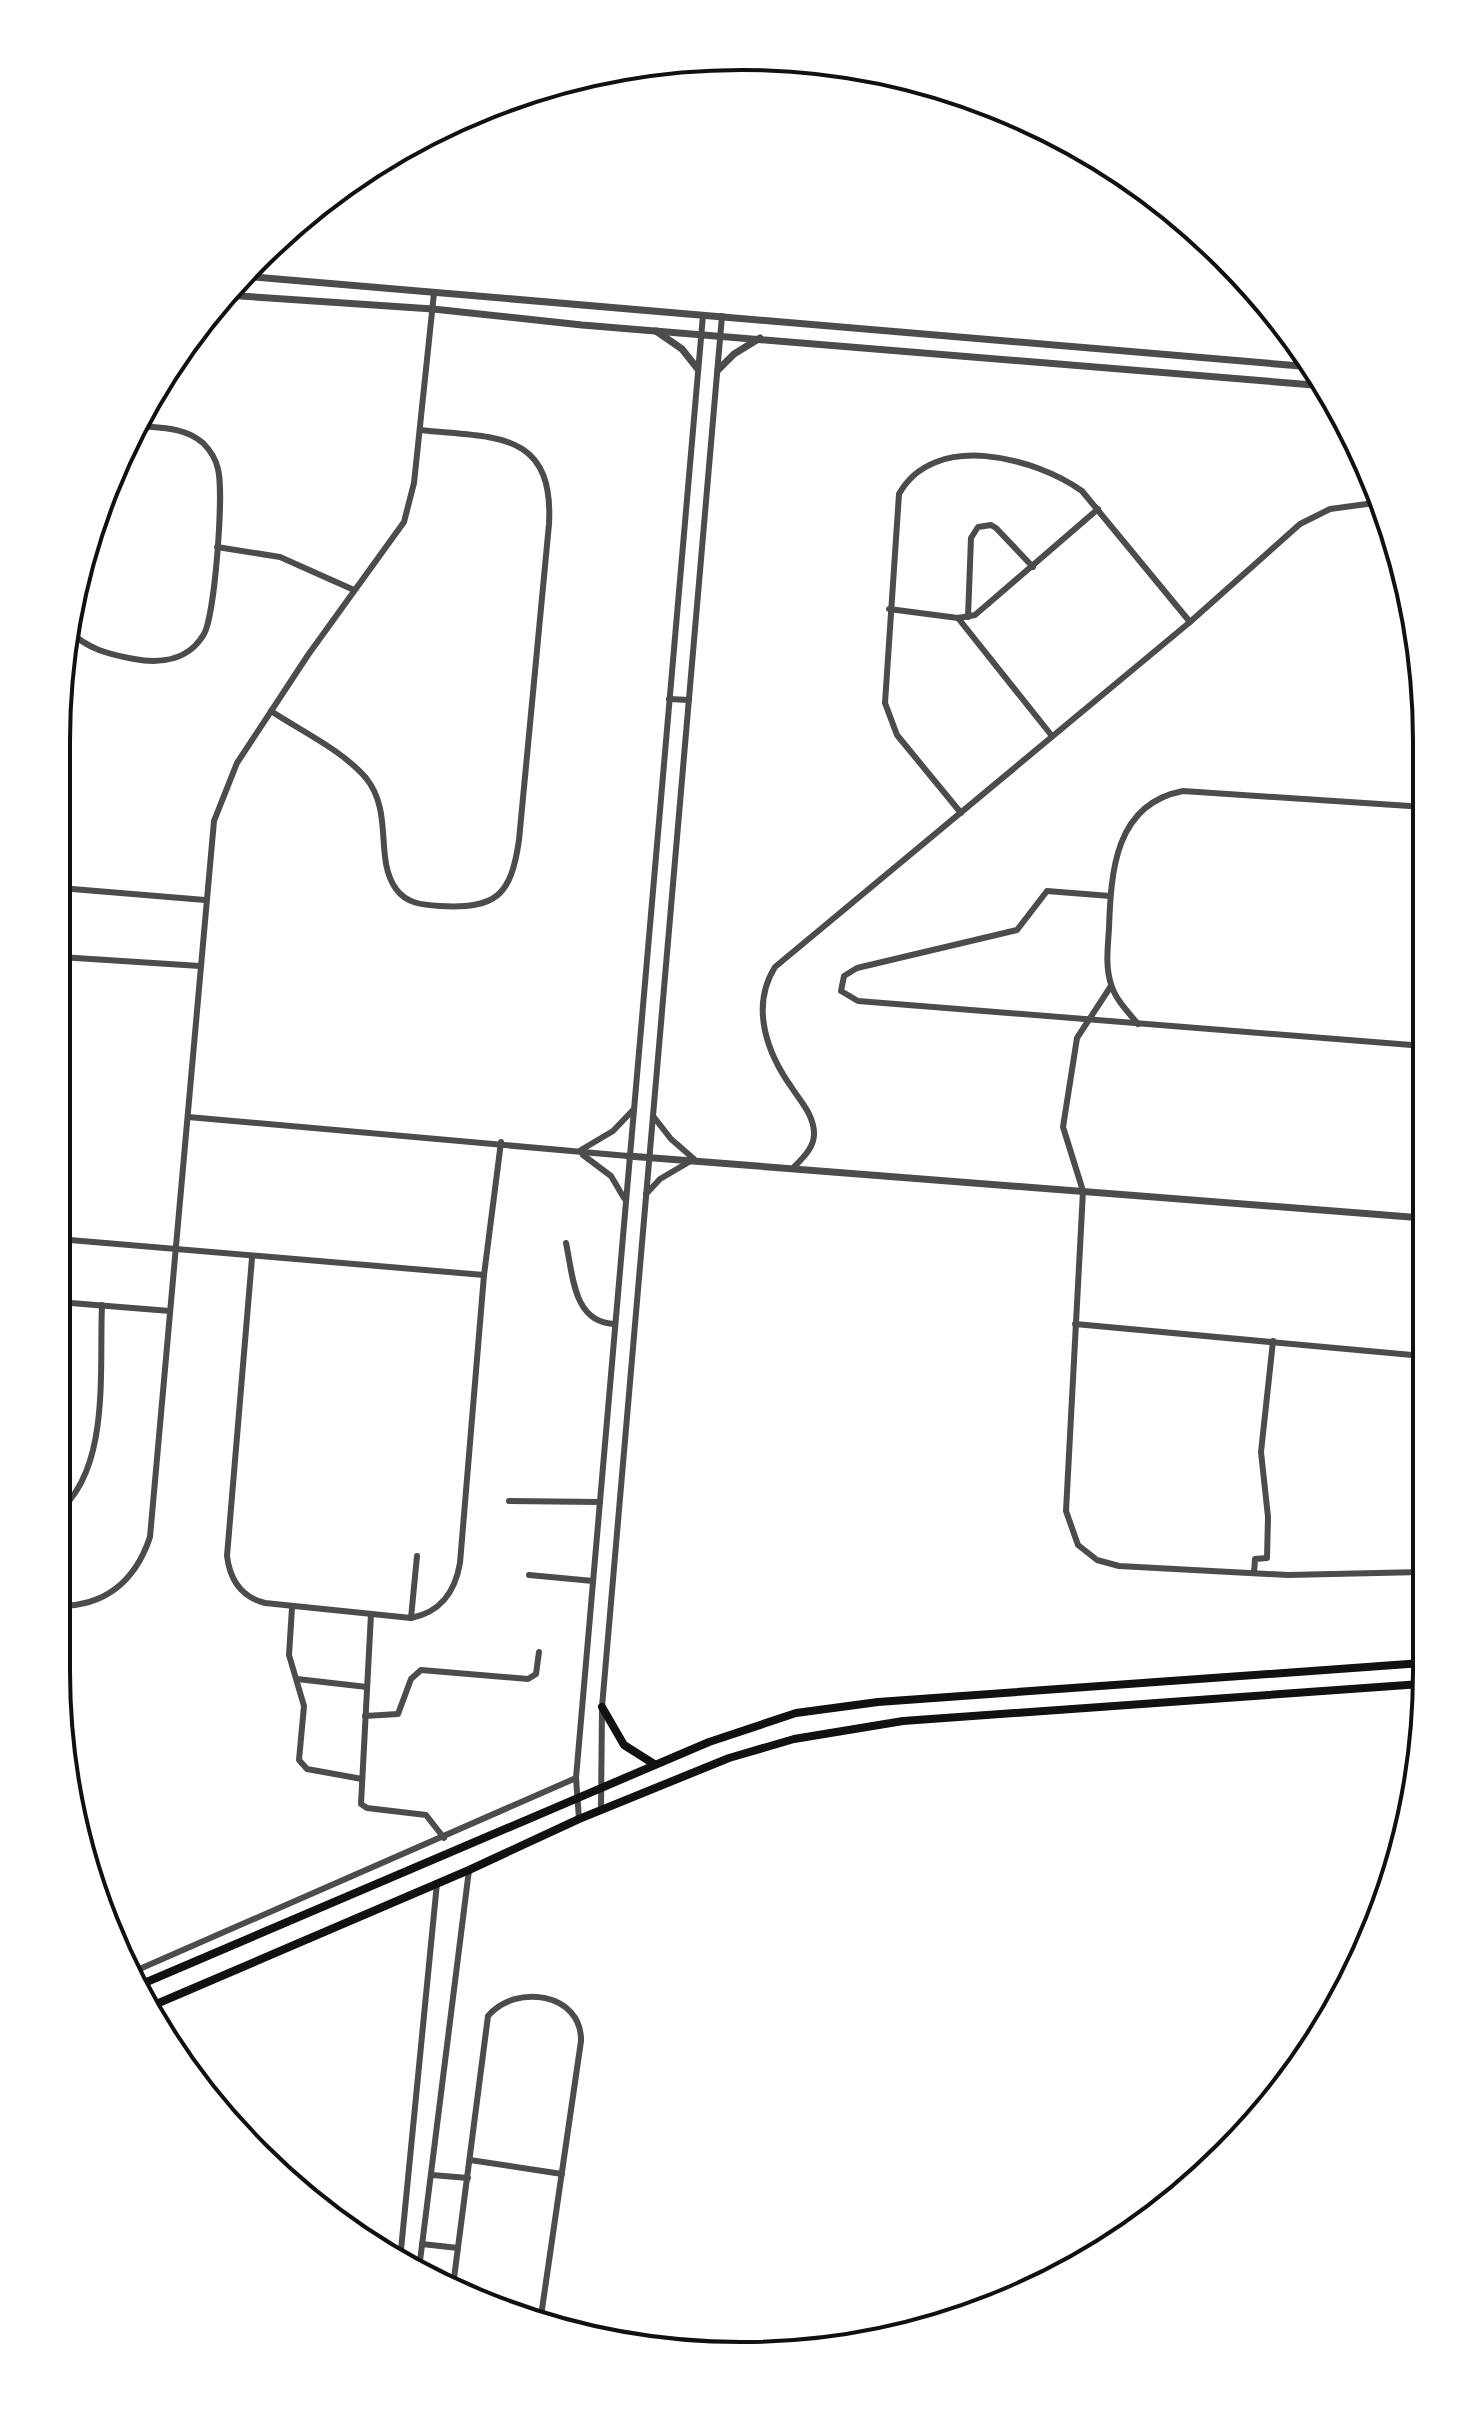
<svg xmlns="http://www.w3.org/2000/svg" width="1483" height="2412" font-family="Figtree,sans-serif">
	<style>
		.lines { fill: none; stroke-linecap: round; stroke-linejoin: round }
		.minor { stroke: #4c4c4c; stroke-width: 6 }
		.tertiary { stroke: #4c4c4c; stroke-width: 7 }
		.secondary { stroke: #111; stroke-width: 8 }
		.rim { fill: none; stroke: #111; stroke-width: 4 }
	</style>
	<rect width="100%" height="100%" fill="#fff"/>
	<g class="lines">
		<g class="minor">
			<polyline points="217,547 280,557 354,590"/>
			<polyline points="889,609 958,618 975,615 1098,509"/>
			<polyline points="968,617 971,538 978,527 991,525 996,528 1033,567"/>
			<polyline points="958,618 1052,736"/>
			<path d="M 68,630 C 88,649 107,654 134,659 C 161,664 189,660 204,634 C 215,614 224,493 218,469 C 216,460 210,450 203,443 C 185,427 161,428 139,426"/>
			<polyline points="669,699 689,700"/>
			<path d="M 271,711 C 301,731 342,750 366,778 C 394,813 374,858 396,889 C 407,904 423,905 440,906 C 496,909 511,896 519,840 L 549,524 C 554,429 493,438 420,430"/>
			<path d="M 961,813 L 897,735 L 885,703 L 899,494 C 934,431 1034,457 1082,491 L 1190,622"/>
			<polyline points="60,888 205,900"/>
			<polyline points="1110,896 1047,891 1017,930 857,968 844,976 841,991 858,1001 1424,1046"/>
			<polyline points="60,957 200,966"/>
			<polyline points="1111,986 1077,1038 1063,1127 1083,1191 1066,1511 1078,1545 1097,1560 1119,1566 1288,1575 1422,1572"/>
			<path d="M 1138,1024 C 1128,1012 1115,999 1111,984 C 1105,966 1108,946 1109,928 C 1111,871 1115,804 1183,791 L 1425,807"/>
			<polyline points="188,1117 628,1156"/>
			<polyline points="581,1150 613,1131 634,1109"/>
			<polyline points="583,1155 611,1176 624,1198"/>
			<path d="M 793,1168 C 803,1158 815,1147 814,1132 C 813,1114 801,1102 792,1088 C 767,1053 750,1007 775,967 L 1190,622 L 1300,524 L 1330,509 L 1382,502"/>
			<polyline points="646,1194 660,1179 694,1159 671,1139 653,1116"/>
			<polyline points="58,1239 484,1275"/>
			<path d="M 566,1243 C 573,1275 573,1323 615,1324"/>
			<path d="M 252,1258 L 227,1556 C 230,1580 241,1597 265,1603 L 411,1618 C 441,1612 455,1592 460,1563 L 484,1275 L 501,1142"/>
			<polyline points="58,1302 170,1311"/>
			<polyline points="1075,1324 1423,1356"/>
			<polyline points="1420,1356 1423,1322"/>
			<polyline points="509,1501 600,1502"/>
			<path d="M 57,1513 C 111,1469 99,1370 102,1305"/>
			<polyline points="1254,1573 1255,1559 1267,1558 1268,1517 1261,1452 1273,1341"/>
			<polyline points="529,1575 593,1581"/>
			<path d="M 56,1606 C 104,1607 135,1582 150,1537 L 214,821 L 237,763 L 308,655 L 404,522 L 414,483 L 434,293"/>
			<polyline points="292,1608 289,1655 304,1706 299,1760 307,1769 362,1779"/>
			<polyline points="371,1614 361,1804 367,1808 426,1815 444,1838"/>
			<polyline points="411,1618 417,1556"/>
			<polyline points="297,1679 367,1687"/>
			<polyline points="365,1716 398,1714 411,1679 421,1670 528,1679 536,1674 539,1652"/>
			<polyline points="601,1810 602,1707 722,316"/>
			<polyline points="579,1819 576,1778 703,315"/>
			<polyline points="135,1971 576,1778"/>
			<polyline points="470,2160 562,2174"/>
			<polyline points="432,2175 468,2178"/>
			<polyline points="422,2244 458,2248"/>
			<polyline points="400,2260 437,1883"/>
			<polyline points="419,2269 469,1870"/>
			<path d="M 453,2286 L 488,2016 C 516,1983 582,1993 581,2041 L 540,2323"/>
		</g>
		<g class="tertiary">
			<polyline points="242,276 1312,367"/>
			<polyline points="225,295 433,309 582,325 1326,386"/>
			<polyline points="656,331 682,349 697,368"/>
			<polyline points="718,370 734,354 760,338"/>
			<polyline points="628,1156 1423,1218"/>
		</g>
		<g class="secondary">
			<polyline points="602,1707 624,1745 654,1764"/>
			<polyline points="142,1984 709,1742 796,1713 878,1702 1422,1663"/>
			<polyline points="154,2005 469,1870 579,1819 729,1758 794,1739 903,1721 1421,1684"/>
		</g>
	</g>
	<path d="M0 0H1483V2412H0ZM741 70H742A671 671 0 0 1 1413 741V1671A671 671 0 0 1 742 2342H741A671 671 0 0 1 70 1671V741A671 671 0 0 1 741 70Z" fill="#fff" fill-rule="evenodd"/>
	<path class="rim" d="M741 70H742A671 671 0 0 1 1413 741V1671A671 671 0 0 1 742 2342H741A671 671 0 0 1 70 1671V741A671 671 0 0 1 741 70Z"/>
</svg>
